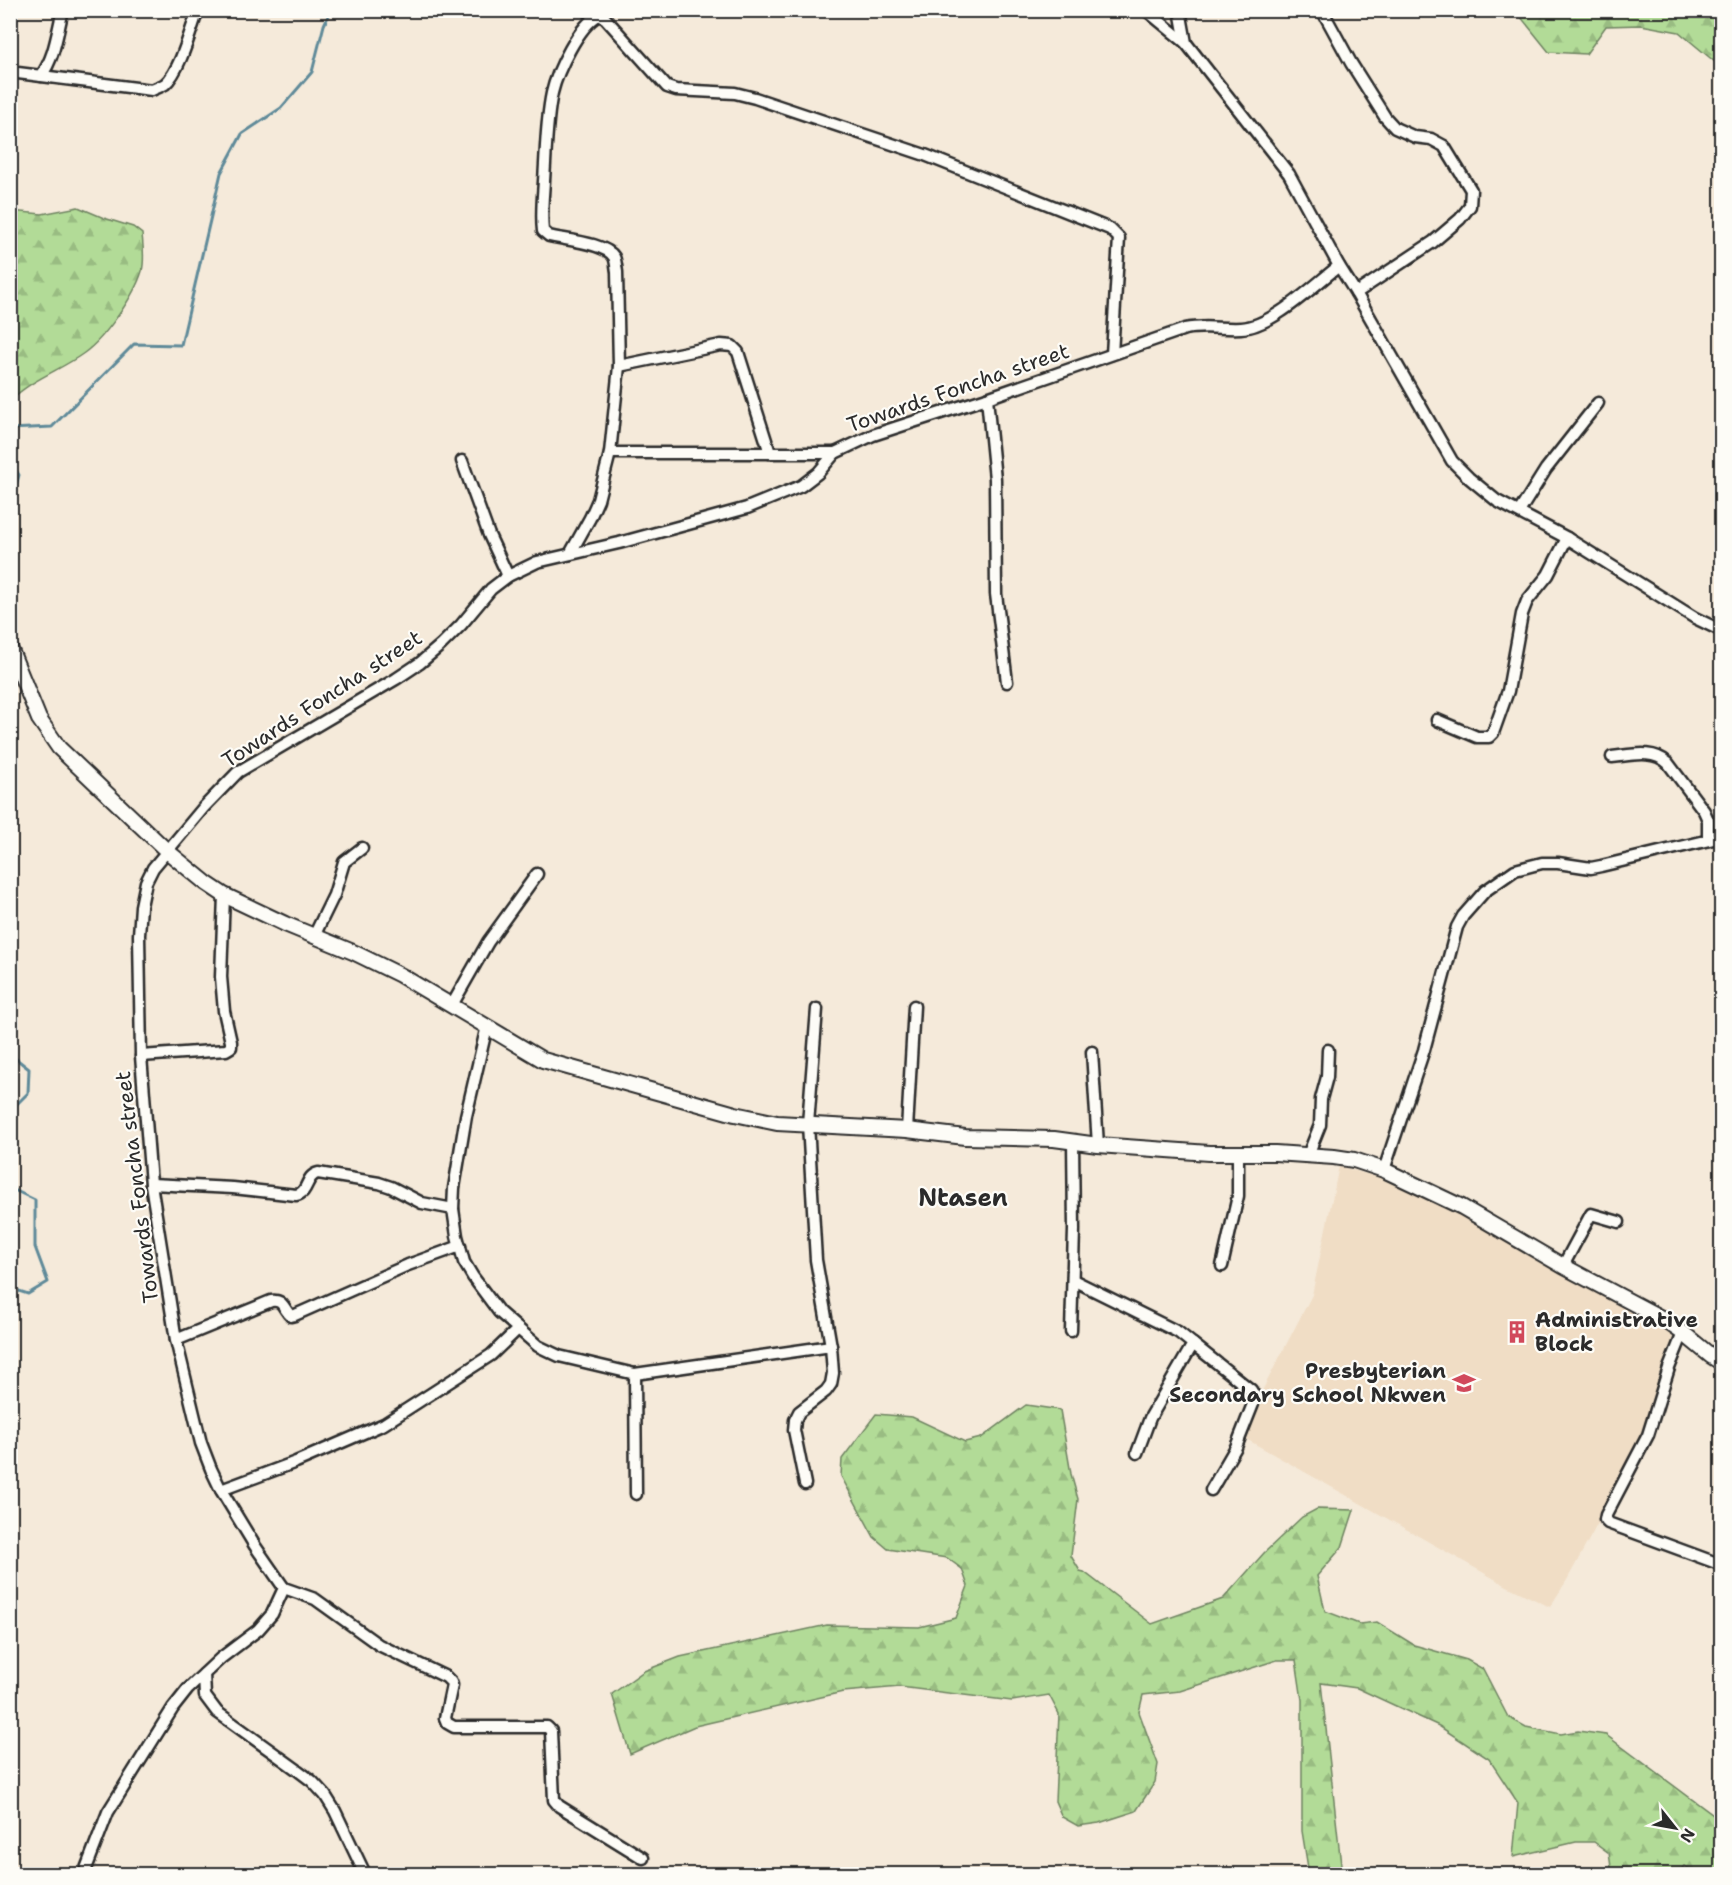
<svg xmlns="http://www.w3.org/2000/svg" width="1732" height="1885" font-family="'Shantell Sans',sans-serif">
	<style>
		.built { fill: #f0ddc5 }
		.forest { fill: url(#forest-firs); stroke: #6e8361; stroke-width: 1.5 }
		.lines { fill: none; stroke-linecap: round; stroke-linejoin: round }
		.stream { stroke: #5f8a99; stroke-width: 3 }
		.street-casing { stroke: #2b2b2b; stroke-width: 15 }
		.secondary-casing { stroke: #2b2b2b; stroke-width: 18 }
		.street { stroke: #fdfcf7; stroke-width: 10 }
		.secondary { stroke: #fdfcf7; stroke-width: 14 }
		.labels { text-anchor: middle; stroke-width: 4.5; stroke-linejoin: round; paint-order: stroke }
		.street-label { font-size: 21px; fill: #2b2b2b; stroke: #fdfcf7 }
		.poi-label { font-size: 21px; font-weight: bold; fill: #2b2b2b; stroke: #fdfcf7; text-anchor: start }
		.quarter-label { font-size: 24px; font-weight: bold; fill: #2b2b2b; stroke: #fdfcf7 }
	</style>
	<defs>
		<pattern id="forest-firs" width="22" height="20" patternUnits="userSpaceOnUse" patternTransform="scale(1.5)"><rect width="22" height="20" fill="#b2db97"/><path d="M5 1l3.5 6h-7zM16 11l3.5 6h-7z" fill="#99bc82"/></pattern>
	</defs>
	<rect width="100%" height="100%" fill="#f5eada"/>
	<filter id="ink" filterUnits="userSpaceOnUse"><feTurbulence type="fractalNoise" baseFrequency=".0167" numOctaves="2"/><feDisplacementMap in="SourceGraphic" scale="12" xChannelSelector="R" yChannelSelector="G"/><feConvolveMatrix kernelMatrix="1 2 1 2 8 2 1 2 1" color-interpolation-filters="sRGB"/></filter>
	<g filter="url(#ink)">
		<polygon class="built" points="1339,1166 1384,1179 1465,1217 1675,1337 1649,1429 1567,1580 1550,1607 1507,1586 1239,1435 1312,1295"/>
		<g class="forest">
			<polygon points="1516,11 1721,11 1721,67 1679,32 1641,25 1606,26 1586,54 1549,52"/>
			<path d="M 78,207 L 104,218 L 133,227 L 142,234 C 143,246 145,259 142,271 C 135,295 105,338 84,353 C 61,370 32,379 11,400 L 11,211 L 42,214 Z"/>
			<polygon points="1026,1405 1060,1410 1071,1474 1078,1499 1071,1556 1080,1571 1084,1572 1152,1624 1223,1599 1264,1553 1302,1517 1317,1509 1354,1510 1342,1547 1317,1576 1325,1611 1359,1624 1377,1622 1414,1645 1467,1660 1483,1669 1508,1717 1526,1727 1561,1734 1578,1731 1606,1735 1721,1821 1721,1874 1700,1874 1684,1866 1677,1874 1612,1874 1609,1853 1594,1842 1576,1842 1513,1857 1518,1803 1489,1759 1439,1726 1357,1688 1321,1683 1342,1874 1309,1874 1302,1831 1302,1700 1296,1660 1277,1660 1180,1691 1143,1695 1139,1712 1158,1764 1155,1782 1136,1811 1099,1823 1078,1826 1062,1817 1055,1801 1059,1714 1049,1695 1012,1701 900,1687 843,1692 695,1726 630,1754 612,1694 644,1671 680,1657 827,1625 919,1627 956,1618 968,1586 962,1569 947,1558 888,1549 874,1537 841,1476 842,1459 876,1414 912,1417 965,1442 981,1438"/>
		</g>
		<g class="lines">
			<g class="stream">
				<polyline points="10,429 52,427 134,344 181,345 221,173 242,134 281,108 312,72 324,25 331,10"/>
				<polyline points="10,461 19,475 10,505"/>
				<polyline points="10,1054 29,1069 28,1093 10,1111"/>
				<polyline points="10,1188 35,1200 35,1247 48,1282 28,1294 10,1288"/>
			</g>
			<g class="street-casing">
				<g id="street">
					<polyline points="1146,10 1186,43 1289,174 1339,266 1356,293 1452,461 1469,478 1497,501 1567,538 1695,618 1722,631"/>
					<polyline points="1180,10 1186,43"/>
					<polyline points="1322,10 1351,63 1385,117 1395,128 1415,137 1431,139 1444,146 1471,190 1470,206 1460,219 1433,242 1356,293"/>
					<path d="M 10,72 L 152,90 C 156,88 162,86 165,84 C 180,71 191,29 198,10"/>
					<path d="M 41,76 C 55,57 57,33 63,10"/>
					<polyline points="619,366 721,345 732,346 738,352 770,453"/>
					<polyline points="987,398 995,479 996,594 1007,682"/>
					<polyline points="610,453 835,453"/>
					<polyline points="462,461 489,535 508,576"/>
					<polyline points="1519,512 1546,469 1598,403"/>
					<path d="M 570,554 L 590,518 L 598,500 L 610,453 L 619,366 L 617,272 C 616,267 616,261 614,257 C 606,243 565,240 549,236 L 543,231 C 541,215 543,197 544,181 C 546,152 546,121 552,93 C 557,71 579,25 599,15 L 605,18 L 667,87 L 676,90 L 735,93 L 755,98 L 925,155 L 1110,229 L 1119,238 L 1112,354"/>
					<polyline points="1437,720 1477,737 1489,737 1493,733 1508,691 1522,614 1527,601 1548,575 1567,538"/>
					<path d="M 1612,757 C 1632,755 1653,749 1668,763 L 1704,811 L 1708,820 L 1708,840"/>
					<polyline points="314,936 334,895 344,862 362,848"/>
					<polyline points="452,1005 488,942 537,874"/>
					<polyline points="487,1026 466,1116 454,1188 453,1209 457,1236 464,1262 473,1277 499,1312 538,1346 559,1356 635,1374 636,1494"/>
					<polyline points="1092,1052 1098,1145"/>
					<polyline points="141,1056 226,1050 231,1047 231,1042 224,1011 221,977 224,895"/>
					<polyline points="907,1130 914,1006"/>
					<polyline points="1308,1155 1320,1125 1321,1099 1327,1077 1328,1050"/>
					<polyline points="1384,1170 1424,1050 1457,927 1463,916 1485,891 1515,870 1542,863 1558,863 1591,868 1601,866 1722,837"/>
					<path d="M 151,1184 L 233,1188 L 296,1195 C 309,1193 305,1176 318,1173 L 379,1183 L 391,1187 L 422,1203 L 453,1209"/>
					<polyline points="1222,1266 1238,1196 1238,1153"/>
					<polyline points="1563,1266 1591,1214 1619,1222"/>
					<polyline points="1073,1280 1178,1332 1193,1344 1150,1418 1137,1453"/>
					<polyline points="1071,1331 1074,1230 1073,1141"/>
					<polyline points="1683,1333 1669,1368 1648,1435 1606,1515 1605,1520 1608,1523 1722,1565"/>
					<path d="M 176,1340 L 271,1301 C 284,1299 283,1309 291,1316 L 295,1315 L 408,1265 L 460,1246"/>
					<polyline points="1193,1344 1251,1390 1255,1397 1253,1404 1236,1447 1211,1490"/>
					<polyline points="635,1374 831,1346"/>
					<polyline points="805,1484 794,1430 795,1420 799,1412 826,1391 831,1384 833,1373 831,1346 816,1260 808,1124 817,1009"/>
					<polyline points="221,1490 296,1462 384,1424 491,1355 518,1329"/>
					<polyline points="284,1588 315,1599 379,1645 446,1677 451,1682 452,1685 445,1718 447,1723 454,1727 547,1727 551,1731 554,1800 559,1806 643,1858"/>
					<polyline points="204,1674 205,1696 217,1712 296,1769 312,1781 325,1795 335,1811 365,1874"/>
					<path d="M 84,1874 L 108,1812 L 173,1708 L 188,1689 L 221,1658 L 258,1630 L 272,1614 L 284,1588 L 255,1546 L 221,1490 L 211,1469 L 201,1443 L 176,1340 L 151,1184 L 141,1056 L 139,935 L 141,906 L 146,882 L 153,868 L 204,807 L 238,772 L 396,679 L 420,663 L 441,645 L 461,625 L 491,589 L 508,576 L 537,562 L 619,543 L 747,508 L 801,486 L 818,473 L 835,453 L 873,435 L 987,398 L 1185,329 C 1205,325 1221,329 1241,328 C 1272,327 1314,285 1339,266"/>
				</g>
			</g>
			<g class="secondary-casing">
				<polyline id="secondary" points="10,648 39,719 59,748 167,851 206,883 224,895 285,924 353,952 400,975 543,1060 735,1114 777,1123 907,1130 965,1137 1054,1139 1098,1145 1209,1153 1275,1153 1334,1157 1354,1160 1384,1170 1462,1207 1563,1266 1663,1319 1683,1333 1711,1356 1722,1363"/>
			</g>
			<use href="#street" class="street"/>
			<use href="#secondary" class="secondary"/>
		</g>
	</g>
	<defs>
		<g id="building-bare" transform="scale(1.8)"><path d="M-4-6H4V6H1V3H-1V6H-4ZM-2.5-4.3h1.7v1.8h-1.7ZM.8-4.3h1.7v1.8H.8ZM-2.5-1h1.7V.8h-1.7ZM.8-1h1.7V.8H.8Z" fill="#d1495b" stroke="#fdfcf7" stroke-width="2.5" paint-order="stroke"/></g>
		<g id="school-bare" transform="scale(1.8)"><path d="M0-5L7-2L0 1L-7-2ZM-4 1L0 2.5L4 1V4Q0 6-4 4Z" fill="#d1495b" stroke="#fdfcf7" stroke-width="2.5" paint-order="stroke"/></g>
	</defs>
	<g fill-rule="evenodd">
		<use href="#building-bare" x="1517" y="1332"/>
		<use href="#school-bare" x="1464" y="1383"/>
	</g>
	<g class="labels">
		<g class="street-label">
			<text transform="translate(958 388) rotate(-19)" y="7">Towards Foncha street</text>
			<text transform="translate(322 699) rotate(-33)" y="7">Towards Foncha street</text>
			<text transform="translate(137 1187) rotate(-97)" y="7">Towards Foncha street</text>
		</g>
		<g class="poi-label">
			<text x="1535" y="1327">Administrative<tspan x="1535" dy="24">Block</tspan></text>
			<text x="1446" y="1378" text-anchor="end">Presbyterian<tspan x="1446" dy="24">Secondary School Nkwen</tspan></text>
		</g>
		<g class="quarter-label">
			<text x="963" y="1206">Ntasen</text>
		</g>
	</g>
	<rect width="1732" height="1885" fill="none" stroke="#fdfcf7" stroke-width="36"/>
	<rect x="18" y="18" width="1696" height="1849" fill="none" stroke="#2b2b2b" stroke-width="2" filter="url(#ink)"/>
	<g transform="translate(1675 1828) rotate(121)" stroke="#fdfcf7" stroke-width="4.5" paint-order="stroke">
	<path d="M0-4.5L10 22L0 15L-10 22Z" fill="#2b2b2b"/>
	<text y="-9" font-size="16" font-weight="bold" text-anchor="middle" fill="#2b2b2b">N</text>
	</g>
</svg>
